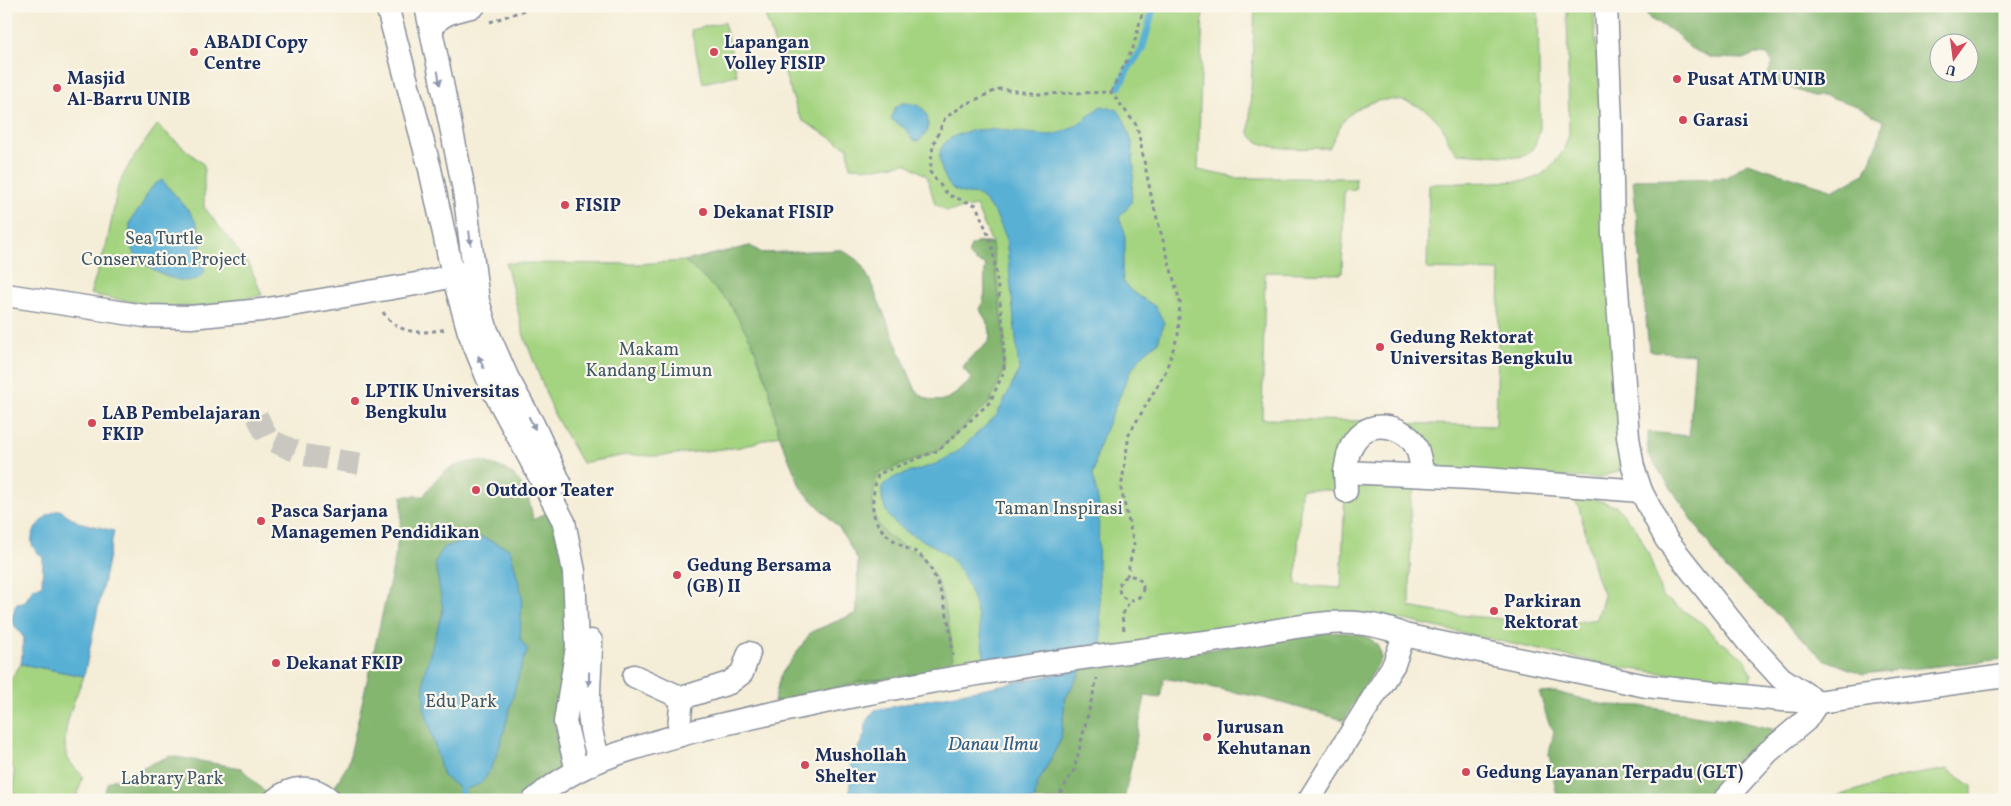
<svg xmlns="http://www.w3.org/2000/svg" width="2011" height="806" font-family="Vollkorn,serif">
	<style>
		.green { fill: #a5d481; stroke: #608270; fill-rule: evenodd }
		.forest { fill: #84b66f; stroke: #507266; fill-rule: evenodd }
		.water { fill: #58b0d5; stroke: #3a709a }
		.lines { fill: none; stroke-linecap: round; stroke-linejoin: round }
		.stream { stroke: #58b0d5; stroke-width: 7 }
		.minor-tunnel { stroke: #c9c7bf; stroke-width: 22; stroke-dasharray: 22 11; stroke-linecap: butt }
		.minor-casing { stroke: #888e9a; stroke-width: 25 }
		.path { stroke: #888e9a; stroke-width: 3; stroke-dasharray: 4 4; stroke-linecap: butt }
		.minor { stroke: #fff; stroke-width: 22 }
		.oneway { fill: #8d97ae }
		.poi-dot { fill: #d1495b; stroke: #fbf7ec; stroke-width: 2 }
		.labels { text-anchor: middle; stroke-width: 4.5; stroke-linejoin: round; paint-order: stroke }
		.poi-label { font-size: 18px; font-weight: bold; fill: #1b2f5e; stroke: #fbf7ec; text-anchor: start }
		.park-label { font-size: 18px; fill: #3e5867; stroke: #fbf7ec }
		.water-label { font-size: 19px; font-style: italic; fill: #305c88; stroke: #fbf7ec }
	</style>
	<rect width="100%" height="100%" fill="#fbf7ec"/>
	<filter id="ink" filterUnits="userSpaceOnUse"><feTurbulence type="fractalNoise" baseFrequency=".02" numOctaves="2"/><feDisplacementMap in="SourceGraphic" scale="10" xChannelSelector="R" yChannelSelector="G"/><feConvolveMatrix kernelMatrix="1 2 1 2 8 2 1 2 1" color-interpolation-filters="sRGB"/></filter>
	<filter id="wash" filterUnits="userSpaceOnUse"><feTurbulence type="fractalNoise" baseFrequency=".0096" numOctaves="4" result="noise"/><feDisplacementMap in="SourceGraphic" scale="20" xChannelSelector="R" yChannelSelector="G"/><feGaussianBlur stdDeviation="1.12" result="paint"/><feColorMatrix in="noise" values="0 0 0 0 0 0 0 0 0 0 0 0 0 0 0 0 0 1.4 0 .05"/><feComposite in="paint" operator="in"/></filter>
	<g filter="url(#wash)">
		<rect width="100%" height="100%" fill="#f4edd7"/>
		<g class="green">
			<path d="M 762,6 L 1203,6 L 1198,170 L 1236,178 L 1355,178 L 1356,189 L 1344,190 L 1342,274 L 1265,272 L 1262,419 L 1363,421 L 1346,486 L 1416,489 L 1411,497 L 1410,607 C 1438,613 1465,616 1494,618 C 1529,622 1562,626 1597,619 L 1604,596 L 1596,575 L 1579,508 L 1571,492 L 1616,506 L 1637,530 L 1649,555 L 1662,596 L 1703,624 L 1715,637 L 1746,660 L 1751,675 L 1750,683 L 1748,684 L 1617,667 L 1404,620 L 1395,620 L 1350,611 L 1207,633 L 773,712 L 811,632 L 857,613 L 858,560 L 840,529 L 801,488 L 779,435 L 741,447 L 658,456 L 626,455 L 582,463 L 554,414 L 524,336 L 506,263 L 636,264 L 685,261 L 750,246 L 762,253 L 842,250 L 860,262 L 870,281 L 916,391 C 938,412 955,396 972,379 L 963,368 C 971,350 993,348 990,331 C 989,323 983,316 980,309 C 989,290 982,285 986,265 L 977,262 L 968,255 L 971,246 L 977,243 L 992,243 L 976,206 L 947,211 L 935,204 L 927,176 L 906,163 L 876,168 L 850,167 L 848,148 L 803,121 L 798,113 ZM 1301,489 L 1345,491 L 1341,588 L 1296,585 Z"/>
			<path d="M 1255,6 L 1538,6 L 1540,128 C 1537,141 1534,154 1520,157 L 1458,153 C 1446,145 1447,129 1436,119 C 1412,94 1371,93 1346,118 C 1339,126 1334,139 1329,148 C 1308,148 1259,153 1249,133 Z"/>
			<polygon points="1567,6 1593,6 1604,142 1622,464 1618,472 1597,478 1423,475 1402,423 1496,426 1500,271 1427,269 1429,184 1525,181 1540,176 1553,165 1564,150 1569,134"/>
			<polygon points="724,22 737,75 703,83 691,30"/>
			<path d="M 157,125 L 204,165 L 204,207 L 250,266 L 262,295 C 247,298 232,303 216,305 C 174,311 132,302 90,294 L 107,243 L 118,186 L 130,163 Z"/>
			<path d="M 21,664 L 84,676 C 75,698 61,729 66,754 C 69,763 77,770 83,776 L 76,800 L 14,800 L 14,770 L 6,754 L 6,686 Z"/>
			<polygon points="1947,769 1972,786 1972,800 1824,800 1900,777"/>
		</g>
		<g class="forest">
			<path d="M 1642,6 L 2005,6 L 2005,659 L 1863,674 L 1823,659 L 1778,615 L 1725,568 L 1648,454 L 1648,432 L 1689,436 L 1695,354 L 1649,351 L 1633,180 L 1725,178 L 1747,163 L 1834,190 L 1864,174 L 1877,146 L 1883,121 L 1857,106 L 1827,96 L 1813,96 L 1765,79 L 1773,63 L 1768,55 L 1755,54 L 1743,59 L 1712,58 L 1690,48 L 1674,32 L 1650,19 ZM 1938,42 L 1968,42 L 1968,72 L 1938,72 Z"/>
			<path d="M 977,243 L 992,244 L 1004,332 L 1004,371 L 990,402 L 939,450 L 878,474 C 868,510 870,527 905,547 C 910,550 917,552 922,556 C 945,581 951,636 954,669 L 860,682 L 774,702 L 780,676 L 811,632 L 857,613 L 858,560 L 840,529 L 801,488 L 779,435 L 768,385 L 752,342 L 728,301 L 685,261 L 750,246 L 762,253 L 842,250 L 860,262 L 870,281 L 916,391 C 938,412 955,396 972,379 L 963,368 C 971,350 993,348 990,331 C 989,323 983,316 980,309 C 989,290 982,285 986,265 L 977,262 L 968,255 L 971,246 Z"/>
			<path d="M 476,461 C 513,466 528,483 533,520 L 550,511 L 567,575 L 569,644 L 555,723 L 558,741 L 567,773 L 534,800 L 330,800 L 328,798 L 348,764 L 394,563 L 401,522 L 402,496 L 424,496 C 437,474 451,464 476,461 Z"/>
			<path d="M 1326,632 C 1351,634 1376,629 1382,658 L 1344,720 L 1259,697 L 1164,678 L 1160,698 L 1145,696 L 1124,800 L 1034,800 L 1038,783 L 1061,739 L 1065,699 L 1082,669 Z"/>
			<path d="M 1556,692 L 1605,705 L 1641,706 L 1706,717 L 1731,719 L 1780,731 L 1756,750 L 1739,758 L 1712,800 L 1558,800 L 1549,754 L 1554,731 C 1544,718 1546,708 1539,693 Z"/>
			<polygon points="170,756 241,768 273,800 102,800 108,782"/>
		</g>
		<g class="water">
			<path d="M 902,103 C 922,103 931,111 927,132 L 919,141 L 912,140 L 907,130 L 891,119 L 895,108 Z"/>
			<path d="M 1101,106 L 1118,110 L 1124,120 L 1132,142 L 1134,169 L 1131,203 L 1119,218 L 1125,232 L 1125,251 L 1122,268 L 1123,281 L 1131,291 L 1156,307 L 1164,323 L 1158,342 L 1143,354 L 1130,372 L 1099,445 L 1093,475 L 1099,506 L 1098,569 L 1102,646 L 985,664 C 980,630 978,596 957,566 C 934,533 878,538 882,486 L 895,477 L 936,464 L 957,452 L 997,415 L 1019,371 L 1006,237 L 995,213 L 979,195 C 968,194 954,194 948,183 C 941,171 934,151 947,141 C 971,122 1007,132 1036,134 C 1042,134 1049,136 1055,134 C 1074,130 1086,118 1101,106 Z"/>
			<path d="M 162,180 L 190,212 L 197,224 L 202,239 L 200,251 L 205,271 C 192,295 146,269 135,254 C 131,248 129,231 130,223 C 132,217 137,212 141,207 C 147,195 149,186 162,180 Z"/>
			<path d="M 60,510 L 78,522 L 114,531 L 84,676 L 21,664 L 24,638 L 11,621 L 16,604 L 24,603 L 34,588 L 42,585 L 43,559 C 41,554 38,554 35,550 C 23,535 46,512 60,510 Z"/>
			<path d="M 481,537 L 510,549 L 522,595 L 520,639 L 528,650 C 512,682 503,763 480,784 C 475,787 467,788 462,790 L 443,776 L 424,707 L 424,674 L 443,610 L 435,562 L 444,547 Z"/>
			<polygon points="1082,669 1065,699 1061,739 1038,783 1034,800 849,800 851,763 865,734 866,721 875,710"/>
		</g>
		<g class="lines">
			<g class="stream">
				<polyline points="1119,87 1128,69 1142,50 1154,6"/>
				<polyline points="461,800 462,790"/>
			</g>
		</g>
	</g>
	<g filter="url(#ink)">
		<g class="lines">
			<polyline class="minor-tunnel" points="257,416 268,439 304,455 362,464"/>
			<g class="minor-casing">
				<g id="minor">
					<polyline points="387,6 430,169 453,275 469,332 490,384 564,522 574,571 577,647 565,722 577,771"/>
					<polyline points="426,6 464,190 478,301 487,331 507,377 533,424 560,483"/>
					<polyline points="1606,6 1611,122 1613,235 1628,437 1633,467 1641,491 1666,539 1747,641 1781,678 1818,702 1806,720 1768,752 1724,800"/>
					<path d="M 432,30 C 438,12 458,11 474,6"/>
					<polyline points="6,295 145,316 191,317 262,310 422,283 468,272"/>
					<path d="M 1345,472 C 1347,460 1348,449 1356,439 C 1371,418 1407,425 1417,449 C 1420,456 1421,467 1423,475"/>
					<polyline points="1346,491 1345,472 1472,478 1641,491"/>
					<path d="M 591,641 C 591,686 582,717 600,760"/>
					<polyline points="634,676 682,698"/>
					<polyline points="678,736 682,698 729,683 742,673 749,653"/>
					<path d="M 275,800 C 291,786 313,784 330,800"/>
					<path d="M 534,800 C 562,776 593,761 629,750 C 697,728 768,714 839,699 C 963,674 1088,656 1213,641 C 1275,634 1343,607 1404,635 L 1646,686 L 1782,700 L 1818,702 L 2005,676"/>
					<polyline points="1309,800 1394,664 1404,635"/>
				</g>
			</g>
			<g class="path">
				<polyline points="490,22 536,6"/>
				<polyline points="1111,92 1133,48 1144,6"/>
				<path d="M 383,312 C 397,335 423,334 446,329"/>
				<circle cx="1131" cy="588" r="12"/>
				<polyline points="1124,630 1122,616 1130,600"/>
				<path d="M 953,656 C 951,629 942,576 921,556 C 917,551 909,550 904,547 C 870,527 868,510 878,474 L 939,450 L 990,402 L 1004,371 L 1004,332 L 992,244 L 976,205 L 948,195 L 930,172 L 933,145 L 945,118 L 964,105 L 999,89 L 1040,94 L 1111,92 L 1137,126 L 1152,200 L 1180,302 L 1178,335 L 1165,373 L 1129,434 L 1121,489 L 1134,544 L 1127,576"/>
				<polyline points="1056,800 1074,770 1097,678"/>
			</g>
			<use href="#minor" class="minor"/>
		</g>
		<defs><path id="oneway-solid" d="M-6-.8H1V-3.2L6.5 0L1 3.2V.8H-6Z" transform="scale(1.25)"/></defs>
		<g class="oneway">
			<use href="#oneway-solid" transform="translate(439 78) rotate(80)"/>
			<use href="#oneway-solid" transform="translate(470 238) rotate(83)"/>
			<use href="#oneway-solid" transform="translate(481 362) rotate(-113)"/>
			<use href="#oneway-solid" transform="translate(532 423) rotate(63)"/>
			<use href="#oneway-solid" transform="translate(589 679) rotate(91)"/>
		</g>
	</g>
	<g class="poi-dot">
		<circle cx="194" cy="52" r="5"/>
		<circle cx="714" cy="52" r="5"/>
		<circle cx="1677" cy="79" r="5"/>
		<circle cx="57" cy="88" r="5"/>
		<circle cx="1683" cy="120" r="5"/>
		<circle cx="565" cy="205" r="5"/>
		<circle cx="703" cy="212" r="5"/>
		<circle cx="1380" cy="347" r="5"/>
		<circle cx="355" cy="401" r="5"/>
		<circle cx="92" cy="423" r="5"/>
		<circle cx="476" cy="490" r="5"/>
		<circle cx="261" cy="521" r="5"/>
		<circle cx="677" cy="575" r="5"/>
		<circle cx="1494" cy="611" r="5"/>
		<circle cx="276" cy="663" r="5"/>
		<circle cx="1207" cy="737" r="5"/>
		<circle cx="805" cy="765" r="5"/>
		<circle cx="1466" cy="772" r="5"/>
	</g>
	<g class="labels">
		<g class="poi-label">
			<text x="204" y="48">ABADI Copy<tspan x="204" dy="21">Centre</tspan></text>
			<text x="724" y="48">Lapangan<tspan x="724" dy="21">Volley FISIP</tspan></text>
			<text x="67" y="84">Masjid<tspan x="67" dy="21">Al-Barru UNIB</tspan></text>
			<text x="1687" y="85">Pusat ATM UNIB</text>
			<text x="1693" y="126">Garasi</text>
			<text x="575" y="211">FISIP</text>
			<text x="713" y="218">Dekanat FISIP</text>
			<text x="1390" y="343">Gedung Rektorat<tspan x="1390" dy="21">Universitas Bengkulu</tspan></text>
			<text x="365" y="397">LPTIK Universitas<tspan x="365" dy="21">Bengkulu</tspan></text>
			<text x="102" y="419">LAB Pembelajaran<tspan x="102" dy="21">FKIP</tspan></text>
			<text x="486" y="496">Outdoor Teater</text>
			<text x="271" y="517">Pasca Sarjana<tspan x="271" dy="21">Managemen Pendidikan</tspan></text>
			<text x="687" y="571">Gedung Bersama<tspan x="687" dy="21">(GB) II</tspan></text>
			<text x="1504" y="607">Parkiran<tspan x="1504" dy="21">Rektorat</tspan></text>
			<text x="286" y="669">Dekanat FKIP</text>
			<text x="1217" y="733">Jurusan<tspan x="1217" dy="21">Kehutanan</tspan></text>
			<text x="815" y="761">Mushollah<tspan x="815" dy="21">Shelter</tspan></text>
			<text x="1476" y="778">Gedung Layanan Terpadu (GLT)</text>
		</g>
		<g class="park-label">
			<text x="164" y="244">Sea Turtle<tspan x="164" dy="21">Conservation Project</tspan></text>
			<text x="649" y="355">Makam<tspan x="649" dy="21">Kandang Limun</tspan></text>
			<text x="1059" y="514">Taman Inspirasi</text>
			<text x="461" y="707">Edu Park</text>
			<text x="172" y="784">Labrary Park</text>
		</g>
		<g class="water-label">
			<text x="993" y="750">Danau Ilmu</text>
		</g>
	</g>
	<rect width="2011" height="806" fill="none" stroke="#fbf7ec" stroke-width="25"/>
	<g transform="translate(1954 58) rotate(194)"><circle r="24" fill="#fbf7ec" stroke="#a1a7b3"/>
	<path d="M0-4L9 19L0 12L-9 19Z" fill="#d1495b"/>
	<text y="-8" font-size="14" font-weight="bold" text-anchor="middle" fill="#1b2f5e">U</text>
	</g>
</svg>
